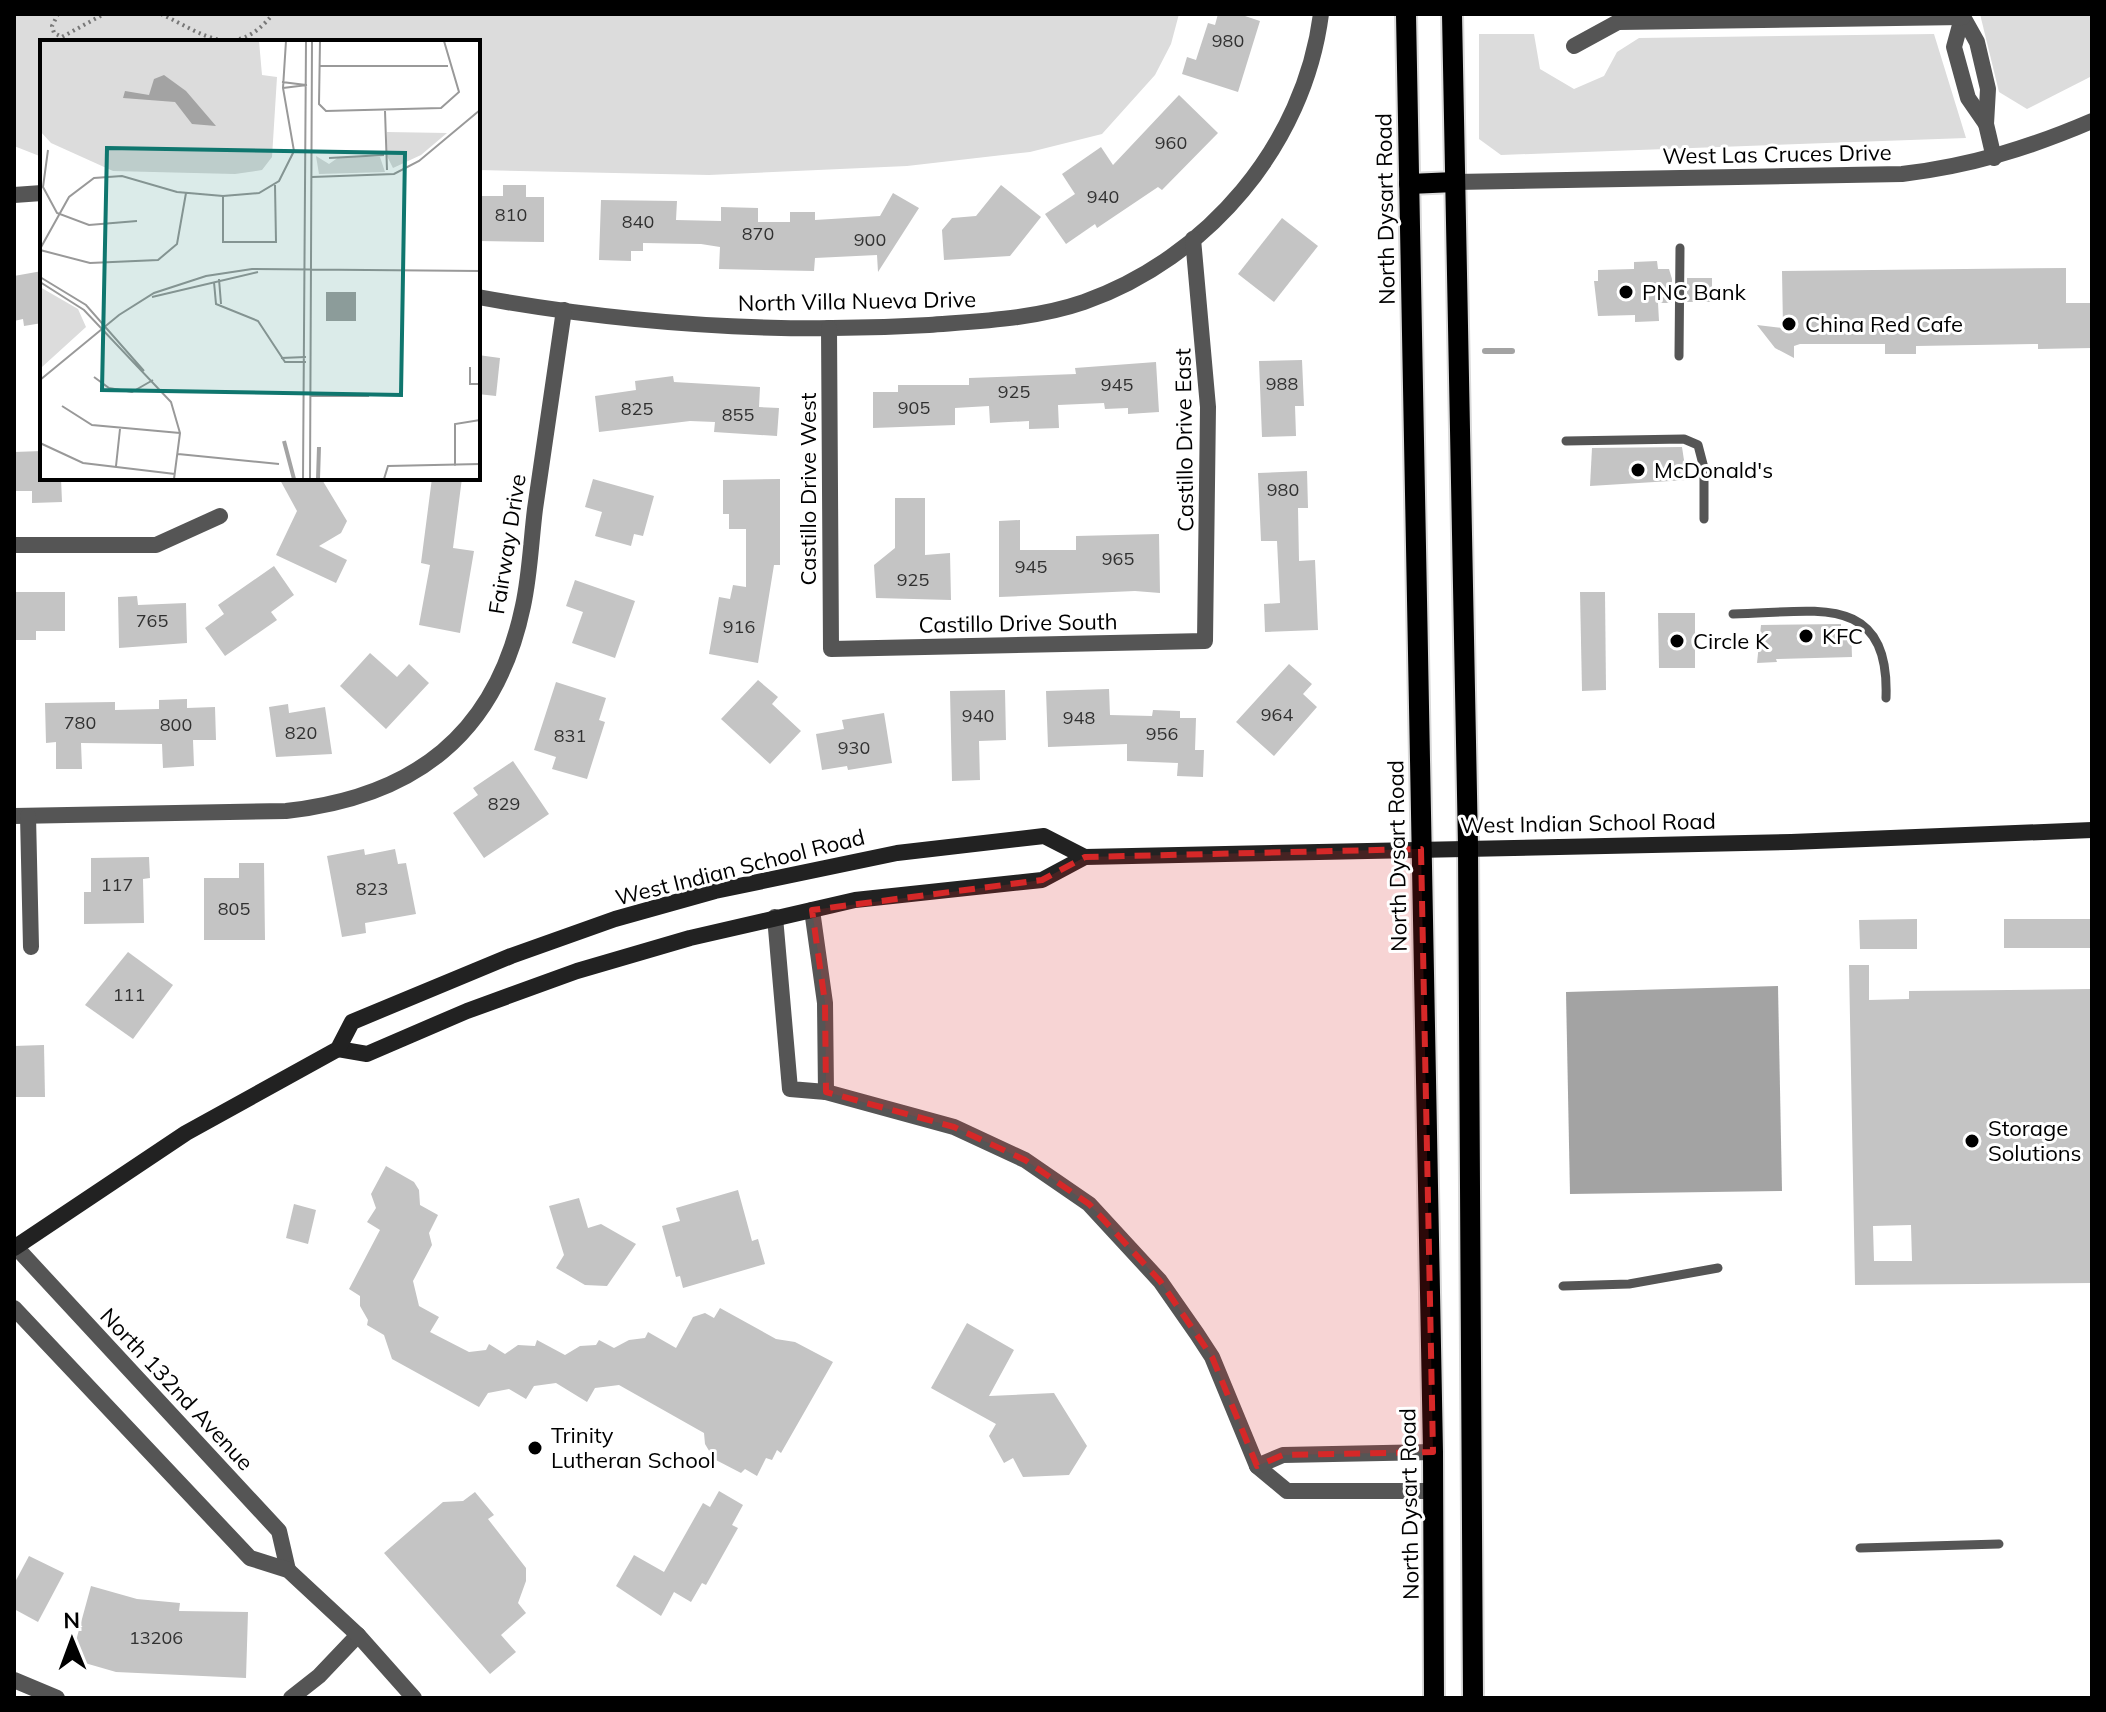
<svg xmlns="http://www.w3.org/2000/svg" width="2106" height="1712" font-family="Mulish,sans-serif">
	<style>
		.green { fill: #dcdcdc }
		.water { fill: #a3a3a3 }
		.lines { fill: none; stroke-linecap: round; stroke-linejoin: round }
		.stream { stroke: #a3a3a3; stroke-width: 6 }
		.building { fill: #c4c4c4; fill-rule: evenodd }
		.primary-casing { stroke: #dbdbdb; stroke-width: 24 }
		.path { stroke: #777; stroke-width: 4; stroke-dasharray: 2 4; stroke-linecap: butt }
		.service { stroke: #555; stroke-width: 9 }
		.minor { stroke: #555; stroke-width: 16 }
		.tertiary { stroke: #555; stroke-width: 16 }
		.secondary { stroke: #222; stroke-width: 16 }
		.primary { stroke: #000; stroke-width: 20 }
		.marked { fill: #d62828; fill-opacity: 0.2; stroke: #d62828; stroke-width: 6; stroke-dasharray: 16 10; stroke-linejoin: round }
		.poi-dot { fill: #000; stroke: #fff; stroke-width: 3 }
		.labels { text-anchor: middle; stroke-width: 6; stroke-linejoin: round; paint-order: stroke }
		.number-label { font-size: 18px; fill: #313131 }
		.street-label { font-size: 22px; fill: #000; stroke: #fff }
		.poi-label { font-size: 22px; fill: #000; stroke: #fff; text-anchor: start }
		.inset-river { fill: none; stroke: #a3a3a3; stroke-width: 4 }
		.inset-road { fill: none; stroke: #999; stroke-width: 2 }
		.view { fill: #0f766e; fill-opacity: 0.15; stroke: #0f766e; stroke-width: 4 }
		.inset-edge { fill: none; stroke: #000; stroke-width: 4 }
	</style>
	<rect width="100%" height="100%" fill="#fff"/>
	<g class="green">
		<polygon points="14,14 1179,14 1171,44 1155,75 1102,134 1030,152 907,166 709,175 478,170 478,42 42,42 42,157 14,146"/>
		<polygon points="1980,14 2092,14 2092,76 2027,109 1999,92"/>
		<polygon points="1479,34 1534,34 1540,69 1574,89 1604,76 1617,52 1639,38 1934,34 1966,138 1501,155 1479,139"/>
	</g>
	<polygon class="water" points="1778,986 1782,1191 1570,1194 1566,992"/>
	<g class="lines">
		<polyline class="stream" points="1485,351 1512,351"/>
	</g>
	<g class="building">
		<polygon points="1218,14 1239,14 1260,21 1238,92 1182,74 1187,57 1196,60 1208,23 1215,25"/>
		<polygon points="1179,95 1218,133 1162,190 1158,187 1097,228 1095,224 1066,244 1045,214 1075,194 1062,174 1101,147 1113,165"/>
		<polygon points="503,185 526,185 526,197 544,197 544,242 478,241 478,196 503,196"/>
		<polygon points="1001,185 1041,217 1010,256 944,260 942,230 952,218 976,216"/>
		<polygon points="893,193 919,208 878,272 877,255 815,258 814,271 719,269 720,247 701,244 643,243 643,251 631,251 631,261 599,260 601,200 677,201 676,220 721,221 721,207 758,208 758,222 790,222 790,212 815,212 815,220 880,216"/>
		<polygon points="1282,218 1318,246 1274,302 1238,274"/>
		<polygon points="1657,261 1658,269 1669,269 1672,279 1672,303 1658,303 1659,321 1635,322 1635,315 1598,316 1594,281 1598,281 1598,270 1634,269 1634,262"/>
		<polygon points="2066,268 2066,303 2092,303 2092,348 2038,349 2038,344 1916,346 1916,354 1885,354 1885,344 1800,344 1794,346 1794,358 1775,348 1757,325 1783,328 1782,271"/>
		<polygon points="42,271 42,323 24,326 23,319 14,321 14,276"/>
		<rect x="1687" y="278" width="25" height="24"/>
		<polygon points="478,355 500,358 496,396 478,394"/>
		<polygon points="1302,360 1304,406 1295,406 1296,436 1262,437 1259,361"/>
		<polygon points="1156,362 1159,412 1128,414 1128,408 1105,409 1104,403 1058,405 1059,428 1029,429 1029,421 990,423 989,406 955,408 955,425 873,428 873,392 898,392 898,385 969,385 969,378 1076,374 1075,368"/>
		<polygon points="673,376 674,382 760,387 759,407 779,408 777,436 714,432 715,422 690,421 599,432 595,396 636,390 635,381"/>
		<polygon points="1682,447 1687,480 1590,486 1592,448"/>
		<polygon points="42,451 42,478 61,478 62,502 32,503 32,491 14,491 14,452"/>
		<polygon points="1307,471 1308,508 1298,508 1299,561 1315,560 1318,630 1265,632 1264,604 1280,603 1277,541 1261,541 1258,473"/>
		<polygon points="279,478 321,478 347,521 341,533 319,546 347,560 336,583 276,555 297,511"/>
		<polygon points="432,478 462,478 453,548 474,551 460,633 419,625 430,565 421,563"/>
		<polygon points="593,479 654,496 643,536 634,534 631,546 595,536 602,512 585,507"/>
		<polygon points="780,479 780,565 774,565 758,663 709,654 719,597 730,599 733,585 746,587 746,529 729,529 729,514 723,514 723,480"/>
		<polygon points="895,498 925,498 925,555 950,553 951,600 876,598 874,565 895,548"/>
		<polygon points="1020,520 1020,550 1076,550 1076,536 1159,534 1160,593 1135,591 999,597 999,521"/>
		<polygon points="274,566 294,595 271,612 277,620 225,656 205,628 224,614 218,605"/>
		<polygon points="575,580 635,601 615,658 572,643 583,612 566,606"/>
		<polygon points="14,592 65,592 65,631 36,631 36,640 14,640"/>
		<polygon points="1580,592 1605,592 1606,690 1582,691"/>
		<polygon points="137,596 138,605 186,603 187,643 119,648 118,597"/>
		<polygon points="1658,613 1695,613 1695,668 1659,668"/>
		<polygon points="1841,624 1841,627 1851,628 1852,657 1776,659 1777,662 1757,663 1761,625"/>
		<polygon points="370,653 397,677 409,664 429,683 386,729 340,686"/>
		<polygon points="1289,664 1312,684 1303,694 1317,707 1274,756 1236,722"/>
		<polygon points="758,680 778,697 772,704 801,731 770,764 721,719"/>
		<polygon points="556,682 606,698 599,720 605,722 587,779 552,769 556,757 534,750"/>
		<polygon points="1109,689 1110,715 1152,716 1153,710 1180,711 1180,718 1196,718 1195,750 1204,750 1203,777 1177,776 1178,763 1127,761 1127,744 1048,747 1046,691"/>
		<polygon points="1005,690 1006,740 979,741 980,780 952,781 950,691"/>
		<polygon points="187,699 187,708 215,707 216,740 193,740 194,766 163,768 162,744 81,743 82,769 56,769 56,742 46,743 45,703 115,702 115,710 159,709 159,700"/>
		<polygon points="288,704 289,713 325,707 332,754 276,757 269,707"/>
		<polygon points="884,713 892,763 848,770 847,766 822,770 816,734 844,729 842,720"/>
		<polygon points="513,761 549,814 484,858 453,813 478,795 473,788"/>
		<polygon points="364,849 365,855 395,849 398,864 406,863 416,914 365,923 366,933 342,937 327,856"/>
		<polygon points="149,857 150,878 143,879 144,923 84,924 84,892 91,892 91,858"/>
		<polygon points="239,863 264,863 265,940 204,940 204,878 239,878"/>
		<polygon points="1917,919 1917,949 1860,949 1859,920"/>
		<rect x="2004" y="919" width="88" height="29"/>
		<polygon points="128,952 173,985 133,1039 85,1005"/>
		<path d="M 1849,965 L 1869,965 L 1869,1000 L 1909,999 L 1909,991 L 2092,989 L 2092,1283 L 1855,1285 ZM 1911,1225 L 1912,1261 L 1874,1261 L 1873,1226 Z"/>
		<polygon points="44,1045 45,1097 14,1097 14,1046"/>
		<polygon points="386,1166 414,1182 419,1190 420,1205 438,1215 429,1233 432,1245 413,1281 419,1306 439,1317 430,1332 469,1352 486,1350 489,1344 505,1354 518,1345 535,1346 537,1340 565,1355 580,1346 596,1345 599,1340 614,1348 629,1340 645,1338 648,1332 676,1348 693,1317 705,1313 714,1318 720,1308 776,1339 795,1342 833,1362 781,1453 777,1450 772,1460 766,1458 757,1476 745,1469 741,1473 714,1459 705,1444 704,1433 619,1385 595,1388 587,1402 556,1383 534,1386 526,1399 509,1389 488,1393 479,1407 392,1359 384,1335 367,1325 368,1320 360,1306 360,1296 349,1289 380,1230 367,1222 376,1208 371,1194"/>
		<polygon points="738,1190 752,1241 758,1239 765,1264 683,1288 680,1276 676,1277 662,1226 680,1221 676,1208"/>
		<polygon points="579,1198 588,1228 601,1224 636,1244 607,1286 585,1285 556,1268 564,1255 549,1206"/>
		<polygon points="294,1204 316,1210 308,1244 286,1238"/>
		<polygon points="967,1323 1014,1350 989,1396 1054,1393 1087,1446 1069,1475 1023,1477 1013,1458 1004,1463 989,1436 996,1424 931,1388"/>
		<polygon points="719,1491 743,1505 732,1525 738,1528 706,1585 702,1583 691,1602 674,1592 661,1616 616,1586 634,1555 664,1572 703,1503 710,1507"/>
		<polygon points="475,1492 494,1515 488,1519 526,1568 526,1581 518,1603 526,1613 501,1635 516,1652 490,1674 384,1553 443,1502 463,1501"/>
		<polygon points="29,1556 64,1573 38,1622 14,1609 14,1584"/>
		<polygon points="91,1586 137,1599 180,1603 179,1611 248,1612 246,1678 116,1672 71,1659"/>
	</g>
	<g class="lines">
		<g class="primary-casing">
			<g id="primary">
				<polyline points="1406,14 1433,1452 1434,1698"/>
				<polyline points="1452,14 1468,846 1473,1698"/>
				<polyline points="1409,184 1455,182"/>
			</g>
		</g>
		<g class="path">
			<polyline points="58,14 52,26 54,33 62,37 104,14"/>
			<path d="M 161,14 C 204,34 234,62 273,14"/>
		</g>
		<g class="service">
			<polyline points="1679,356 1680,248"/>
			<polyline points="1566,441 1684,439 1698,445 1704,468 1704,519"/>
			<path d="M 1733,614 C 1811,613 1890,589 1886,698"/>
			<polyline points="1563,1286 1629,1284 1718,1268"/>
			<polyline points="1860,1548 1999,1544"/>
		</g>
		<g class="minor">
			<polyline points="1963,14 1954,47 1968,98 1986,124"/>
			<polyline points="1963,17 1977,42 1988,89 1986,124 1994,158"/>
			<polyline points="1574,46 1618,22 1963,17"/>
			<path d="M 1455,182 L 1902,174 C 1970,166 2029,148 2092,121"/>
			<polyline points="14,195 42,193"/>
			<path d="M 478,297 C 626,324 779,334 929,325 C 980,321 1035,319 1084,302 C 1208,258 1304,145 1321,14"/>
			<polyline points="829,328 831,649 1205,641 1208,407 1193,239"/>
			<polyline points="14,545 156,545 220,516"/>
			<path d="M 14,816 L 286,811 C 414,797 496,735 523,606 C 530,574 531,541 535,509 C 544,443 555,376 564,310"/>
			<polyline points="28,816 31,947"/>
			<polyline points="812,910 825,1003 826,1092"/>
			<polyline points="775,917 790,1089 826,1092 954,1127 1025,1160 1089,1204 1160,1281 1197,1334 1212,1357 1257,1466 1287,1491 1433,1491"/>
			<polyline points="1257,1466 1283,1455 1433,1452"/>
			<polyline points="14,1680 57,1698"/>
			<polyline points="291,1698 319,1676 358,1635"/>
		</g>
		<g class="tertiary">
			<polyline points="14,1245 279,1531 288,1570"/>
			<polyline points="14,1308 250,1558 288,1570 358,1635 414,1698"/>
		</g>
		<g class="secondary">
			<polyline points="338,1049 367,1054 467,1011 577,971 690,938 855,900 1042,880 1085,857 1791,842 2092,830"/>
			<polyline points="14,1248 186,1133 338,1049 352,1022 511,956 615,919 715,891 897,853 1044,836 1085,857"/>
		</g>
		<use href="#primary" class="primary"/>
	</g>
	<path class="marked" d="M 1421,849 L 1433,1452 L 1283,1455 L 1257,1466 L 1212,1357 L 1160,1281 L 1089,1204 L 1025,1160 L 954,1127 L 826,1092 L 825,1003 L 812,910 L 1042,880 L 1085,857 Z"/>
	<g class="poi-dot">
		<circle cx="1626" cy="292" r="8"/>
		<circle cx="1789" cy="324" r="8"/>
		<circle cx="1638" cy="470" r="8"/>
		<circle cx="1806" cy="636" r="8"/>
		<circle cx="1677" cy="641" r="8"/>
		<circle cx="1972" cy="1141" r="8"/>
		<circle cx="535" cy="1448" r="8"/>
	</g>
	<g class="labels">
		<g class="number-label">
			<text x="1228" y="47">980</text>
			<text x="1171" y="149">960</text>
			<text x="1103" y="203">940</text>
			<text x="511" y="221">810</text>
			<text x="638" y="228">840</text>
			<text x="758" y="240">870</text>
			<text x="870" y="246">900</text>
			<text x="1282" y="390">988</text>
			<text x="1117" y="391">945</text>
			<text x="1014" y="398">925</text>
			<text x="914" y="414">905</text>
			<text x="637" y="415">825</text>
			<text x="738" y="421">855</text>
			<text x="1283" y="496">980</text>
			<text x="1118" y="565">965</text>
			<text x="1031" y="573">945</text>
			<text x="913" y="586">925</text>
			<text x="152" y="627">765</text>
			<text x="739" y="633">916</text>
			<text x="1277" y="721">964</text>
			<text x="978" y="722">940</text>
			<text x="1079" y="724">948</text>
			<text x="80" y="729">780</text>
			<text x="176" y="731">800</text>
			<text x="301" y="739">820</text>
			<text x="1162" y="740">956</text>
			<text x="570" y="742">831</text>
			<text x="854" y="754">930</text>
			<text x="504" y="810">829</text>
			<text x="117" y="891">117</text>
			<text x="372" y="895">823</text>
			<text x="234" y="915">805</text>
			<text x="129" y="1001">111</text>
			<text x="156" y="1644">13206</text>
		</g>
		<g class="street-label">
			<text transform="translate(1777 154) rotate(-1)" y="8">West Las Cruces Drive</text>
			<text transform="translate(1385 209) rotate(-91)" y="8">North Dysart Road</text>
			<text transform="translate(857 301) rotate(-1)" y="8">North Villa Nueva Drive</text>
			<text transform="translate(1184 440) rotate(-91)" y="8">Castillo Drive East</text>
			<text transform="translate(808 489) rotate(-90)" y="8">Castillo Drive West</text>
			<text transform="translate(507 544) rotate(-81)" y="8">Fairway Drive</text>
			<text transform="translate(1018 623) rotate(-1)" y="8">Castillo Drive South</text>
			<text transform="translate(1588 823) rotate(-1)" y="8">West Indian School Road</text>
			<text transform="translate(1397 856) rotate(-91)" y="8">North Dysart Road</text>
			<text transform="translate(740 867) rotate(-14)" y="8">West Indian School Road</text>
			<text transform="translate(177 1389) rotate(47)" y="8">North 132nd Avenue</text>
			<text transform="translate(1409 1504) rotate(-91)" y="8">North Dysart Road</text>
		</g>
		<g class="poi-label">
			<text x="1642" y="300">PNC Bank</text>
			<text x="1805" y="332">China Red Cafe</text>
			<text x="1654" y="478">McDonald's</text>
			<text x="1822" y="644">KFC</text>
			<text x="1693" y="649">Circle K</text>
			<text x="1988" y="1136">Storage<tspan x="1988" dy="25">Solutions</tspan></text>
			<text x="551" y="1443">Trinity<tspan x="551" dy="25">Lutheran School</tspan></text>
		</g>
	</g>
	<g transform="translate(40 40)">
		<rect width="440" height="440" fill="#fff"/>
		<path d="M 0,1 L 219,1 L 222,35 L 237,37 L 232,117 L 222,130 L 195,134 L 73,131 L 11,103 L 0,91 ZM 347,92 L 407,93 L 381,115 L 353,128 L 347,116 ZM 276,116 L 289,124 L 299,117 L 340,117 L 345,132 L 279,134 ZM 0,247 L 38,269 L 46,287 L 2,327 Z" fill="#dcdcdc"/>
		<path d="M 124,35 L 146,51 L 176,86 L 152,84 L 135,62 L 83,58 L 85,51 L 109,55 L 114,39 ZM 286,252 L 316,252 L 316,281 L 286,281 Z" fill="#a3a3a3"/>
		<path class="inset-river" d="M 244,401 L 254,439M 278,439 L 279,407"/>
		<path class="inset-road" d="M 280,1 L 279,64 L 286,71 L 401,68 L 419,52 L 404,1M 280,26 L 408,26M 242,42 L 266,45M 243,48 L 267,45M 345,71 L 347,130M 8,110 L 3,147 L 17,173 L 49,185 L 97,181M 289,118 L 344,115M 272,137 L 354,134 L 379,121 L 440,70M 183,156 L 183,202 L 236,202 L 235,145M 0,209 L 29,157 L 54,138 L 82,136 L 137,152 L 183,156 L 219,153 L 239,141 L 254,111 L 243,48 L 246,1M 0,210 L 50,223 L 118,220 L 137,204 L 146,153M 0,237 L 46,265 L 104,331M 179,239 L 181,264M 0,242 L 44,270 L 131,362 L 140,393 L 134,439M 174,242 L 176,264 L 218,281 L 245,322 L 266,322M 112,257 L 218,232M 241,318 L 266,317M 430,327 L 430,344 L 440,344M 54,337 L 69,348 L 92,352 L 113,340M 0,340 L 79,275 L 114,253 L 166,236 L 212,229 L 440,231M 271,356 L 329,356M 22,366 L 52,385 L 140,393M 0,403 L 43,423 L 135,434M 138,414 L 239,424M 76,426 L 80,389M 415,426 L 415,384 L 440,380M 263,439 L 266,1M 270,439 L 272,1M 344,439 L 348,426 L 440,424"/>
		<path class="view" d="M 67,108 L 365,113 L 361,355 L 62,350 Z"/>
		<rect width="440" height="440" class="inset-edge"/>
	</g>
	<rect width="2106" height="1712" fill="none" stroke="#000000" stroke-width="32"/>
	<g transform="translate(72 1640) rotate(359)" stroke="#ffffff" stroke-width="6" paint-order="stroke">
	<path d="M0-6L14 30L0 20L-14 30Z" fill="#000000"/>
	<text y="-12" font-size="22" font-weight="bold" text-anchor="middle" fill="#000000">N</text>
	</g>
</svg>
